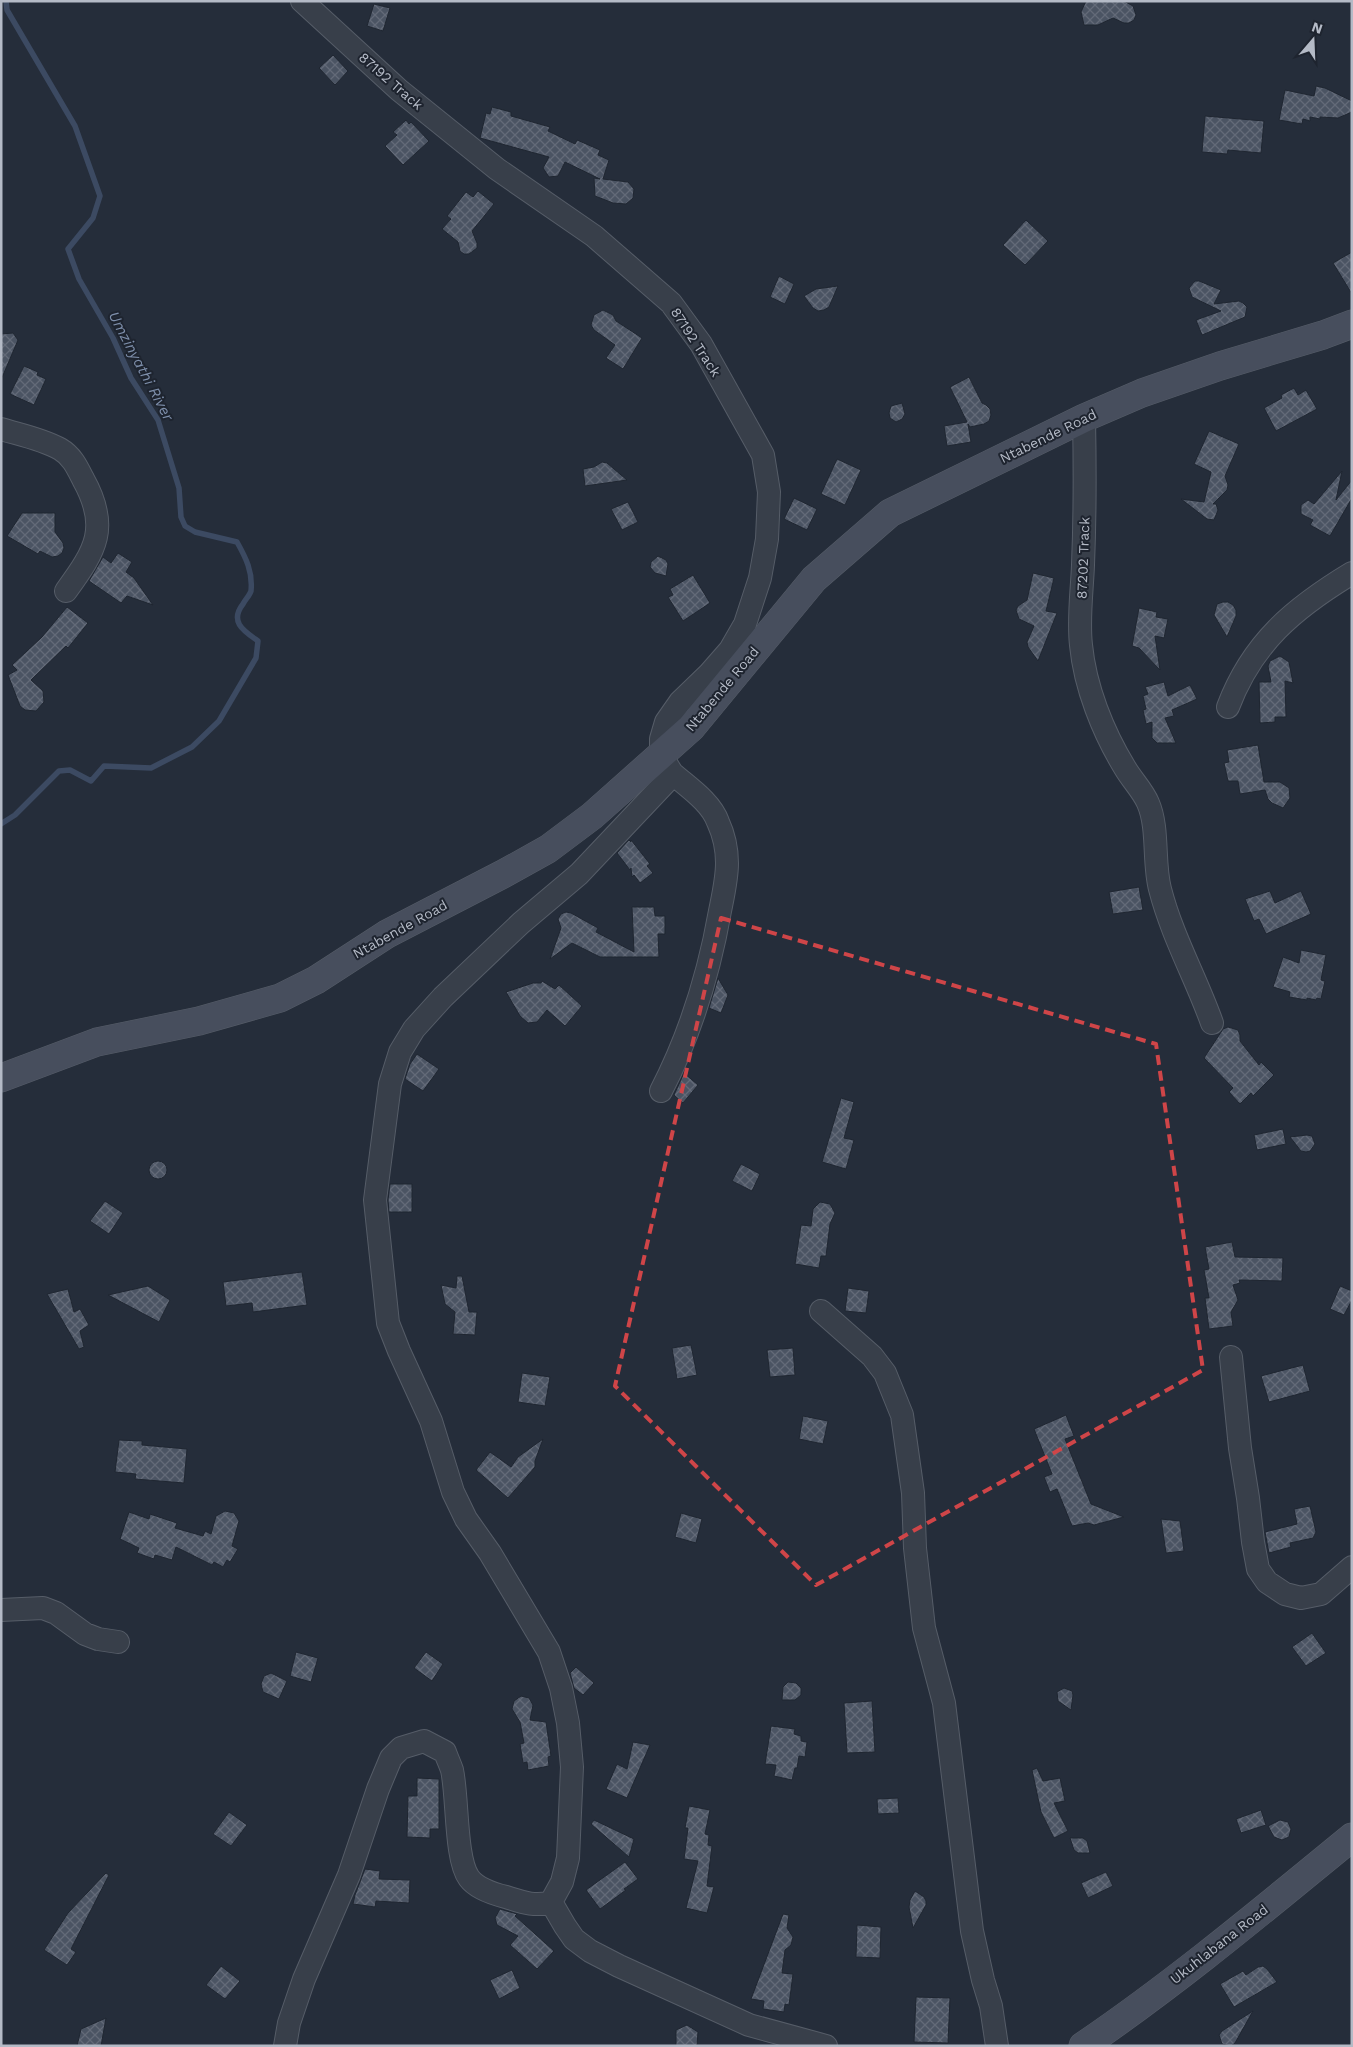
<svg xmlns="http://www.w3.org/2000/svg" width="1353" height="2047" viewBox="0 0 1353 2047" font-family="'Work Sans',sans-serif">
<defs>
<pattern id="building-cross-hatch" width="8" height="8" patternUnits="userSpaceOnUse" patternTransform="scale(1.25)"><rect width="8" height="8" fill="#4b5463"/><path d="M0 0l8 8M0 8l8-8" fill="none" stroke="#636a78"/></pattern>
</defs>
<rect width="100%" height="100%" fill="#252d3a"/>
<g fill="none" stroke-linecap="round" stroke-linejoin="round">
<path stroke="#3c4a62" stroke-width="5.5" d="M 1,824 L 15,815 L 59,771 L 70,770 L 91,781 L 104,766 L 151,768 L 192,747 L 219,721 L 256,658 L 258,641 C 244,631 229,622 243,604 C 245,600 250,595 251,591 C 253,572 246,558 237,542 L 195,532 L 185,526 L 181,517 L 179,488 L 158,420 L 131,378 L 113,338 L 79,279 L 68,249 L 93,218 L 100,196 L 75,126 L 7,10 L 6,1"/>
</g>
<path fill="url(#building-cross-hatch)" stroke="#1f2631" d="M 1086,1 L 1124,1 L 1133,6 L 1136,15 L 1134,20 L 1129,23 L 1124,23 L 1113,18 L 1098,25 L 1084,25 L 1081,12 Z
M 374,4 L 390,8 L 383,31 L 367,26 Z
M 333,55 L 348,71 L 335,85 L 319,68 Z
M 1316,86 L 1325,88 L 1352,101 L 1352,112 L 1338,118 L 1320,117 L 1320,119 L 1310,117 L 1310,121 L 1303,119 L 1302,124 L 1279,120 L 1285,90 L 1314,96 Z
M 492,107 L 511,112 L 511,116 L 550,127 L 548,131 L 575,144 L 577,140 L 600,150 L 598,155 L 609,160 L 603,179 L 628,182 L 634,189 L 633,198 L 626,204 L 613,203 L 595,196 L 594,178 L 600,179 L 565,162 L 558,176 L 549,177 L 543,168 L 549,157 L 480,138 L 486,113 L 490,114 Z
M 1205,116 L 1264,121 L 1261,153 L 1228,150 L 1227,154 L 1202,152 Z
M 406,120 L 409,124 L 411,122 L 429,141 L 403,165 L 385,146 L 397,135 L 393,132 Z
M 478,191 L 494,204 L 472,231 L 477,243 L 477,248 L 469,254 L 464,254 L 460,251 L 458,242 L 442,229 L 451,219 L 447,216 L 466,192 L 473,197 Z
M 1026,220 L 1048,241 L 1025,265 L 1003,245 Z
M 1352,252 L 1352,294 L 1333,263 Z
M 779,276 L 794,284 L 785,304 L 770,297 Z
M 1195,281 L 1199,281 L 1221,290 L 1214,304 L 1239,301 L 1243,303 L 1247,307 L 1245,317 L 1202,335 L 1196,320 L 1221,311 L 1192,297 L 1189,288 Z
M 838,286 L 829,307 L 824,310 L 818,311 L 813,308 L 804,296 L 816,289 Z
M 603,310 L 613,315 L 616,321 L 642,338 L 623,369 L 606,358 L 615,345 L 594,330 L 591,325 L 594,315 Z
M 13,333 L 18,340 L 1,380 L 1,334 Z
M 24,366 L 38,372 L 37,375 L 46,379 L 34,405 L 10,394 Z
M 969,377 L 982,403 L 986,405 L 990,409 L 991,415 L 989,421 L 984,424 L 970,427 L 968,424 L 971,442 L 947,446 L 944,426 L 967,422 L 950,387 Z
M 1294,388 L 1298,395 L 1306,390 L 1317,409 L 1276,431 L 1264,408 L 1282,398 L 1281,395 Z
M 902,403 L 905,414 L 902,419 L 896,422 L 890,418 L 889,413 L 891,406 Z
M 1209,431 L 1239,444 L 1225,476 L 1228,485 L 1227,490 L 1213,504 L 1216,504 L 1218,510 L 1214,520 L 1207,519 L 1181,499 L 1204,502 L 1211,472 L 1194,464 Z
M 837,459 L 861,470 L 845,505 L 821,494 Z
M 602,462 L 607,463 L 627,480 L 585,486 L 583,469 L 594,467 Z
M 1342,471 L 1336,500 L 1352,480 L 1352,498 L 1330,536 L 1310,525 L 1313,520 L 1301,514 L 1301,505 L 1308,500 L 1314,504 Z
M 794,498 L 817,509 L 807,530 L 784,519 Z
M 628,502 L 638,522 L 622,530 L 611,509 Z
M 22,513 L 55,513 L 55,532 L 63,543 L 64,548 L 62,553 L 58,556 L 52,557 L 40,551 L 38,554 L 7,536 Z
M 118,553 L 132,562 L 126,572 L 134,578 L 153,605 L 127,596 L 121,603 L 89,581 L 103,557 L 111,563 Z
M 658,556 L 666,560 L 668,564 L 666,576 L 655,573 L 650,567 L 651,562 Z
M 1033,573 L 1054,578 L 1046,611 L 1057,613 L 1038,661 L 1028,647 L 1027,642 L 1034,626 L 1019,619 L 1016,610 L 1018,606 L 1027,600 Z
M 693,575 L 710,603 L 683,621 L 668,597 L 673,595 L 670,589 Z
M 1223,602 L 1228,602 L 1233,605 L 1236,610 L 1236,616 L 1227,637 L 1214,615 L 1217,604 Z
M 67,607 L 88,623 L 68,648 L 66,646 L 31,680 L 43,691 L 44,702 L 36,711 L 25,710 L 20,706 L 8,675 L 17,670 L 12,665 L 42,637 Z
M 1139,608 L 1157,612 L 1156,617 L 1168,619 L 1164,638 L 1155,636 L 1160,670 L 1139,648 L 1132,646 Z
M 1280,656 L 1289,662 L 1293,683 L 1285,681 L 1286,717 L 1275,717 L 1275,722 L 1260,723 L 1259,682 L 1271,682 L 1268,666 L 1270,661 Z
M 1164,682 L 1168,696 L 1190,685 L 1197,699 L 1172,710 L 1174,716 L 1165,718 L 1176,743 L 1157,743 L 1152,738 L 1152,722 L 1146,724 L 1143,710 L 1146,709 L 1143,696 L 1148,694 L 1145,687 Z
M 1258,745 L 1264,782 L 1280,782 L 1289,788 L 1290,798 L 1283,808 L 1272,803 L 1268,799 L 1265,790 L 1240,794 L 1238,781 L 1228,781 L 1224,763 L 1229,762 L 1227,750 Z
M 629,840 L 631,842 L 631,840 L 650,864 L 647,866 L 653,873 L 640,883 L 634,875 L 632,877 L 631,868 L 630,870 L 617,853 Z
M 1139,887 L 1143,910 L 1113,914 L 1109,892 Z
M 1270,891 L 1275,903 L 1301,891 L 1311,914 L 1266,934 L 1259,919 L 1254,921 L 1245,899 Z
M 632,907 L 654,907 L 655,916 L 665,916 L 665,934 L 658,934 L 659,957 L 600,957 L 572,943 L 550,959 L 561,928 L 558,919 L 561,914 L 566,912 L 571,913 L 598,928 L 596,932 L 634,952 Z
M 1301,950 L 1326,955 L 1321,980 L 1325,981 L 1321,999 L 1317,998 L 1316,1000 L 1307,998 L 1307,1000 L 1289,997 L 1290,992 L 1273,987 L 1283,957 L 1299,963 Z
M 718,978 L 728,995 L 721,1013 L 709,1008 Z
M 542,981 L 555,989 L 559,985 L 582,1006 L 565,1026 L 547,1010 L 537,1022 L 528,1023 L 520,1016 L 506,992 L 533,983 L 541,983 Z
M 1228,1027 L 1238,1030 L 1240,1035 L 1240,1041 L 1259,1065 L 1261,1062 L 1274,1075 L 1253,1096 L 1251,1093 L 1240,1104 L 1229,1092 L 1233,1088 L 1204,1058 L 1223,1029 Z
M 417,1054 L 439,1069 L 423,1091 L 405,1079 L 410,1064 Z
M 684,1073 L 698,1085 L 683,1103 L 674,1095 Z
M 841,1098 L 854,1102 L 844,1138 L 854,1140 L 846,1169 L 822,1162 Z
M 1283,1129 L 1286,1144 L 1257,1150 L 1254,1135 Z
M 1307,1135 L 1312,1136 L 1315,1144 L 1310,1151 L 1306,1152 L 1301,1151 L 1290,1137 Z
M149 1170a9 9 0 1 1 18 0a9 9 0 1 1-18 0Z
M 741,1164 L 760,1174 L 752,1191 L 732,1181 Z
M 390,1184 L 412,1184 L 412,1212 L 389,1212 L 388,1200 Z
M 105,1201 L 123,1213 L 109,1234 L 90,1221 Z
M 820,1202 L 830,1204 L 835,1213 L 830,1224 L 826,1256 L 821,1256 L 819,1268 L 795,1264 L 801,1225 L 811,1226 L 813,1209 Z
M 1232,1242 L 1235,1257 L 1283,1258 L 1282,1281 L 1239,1280 L 1240,1283 L 1233,1285 L 1238,1300 L 1231,1312 L 1233,1326 L 1209,1329 L 1205,1298 L 1209,1298 L 1204,1270 L 1209,1269 L 1205,1247 Z
M 302,1272 L 307,1305 L 253,1312 L 252,1303 L 226,1306 L 223,1282 Z
M 457,1276 L 462,1276 L 469,1312 L 477,1312 L 475,1335 L 453,1334 L 455,1312 L 445,1304 L 441,1285 L 456,1288 Z
M 148,1286 L 170,1300 L 159,1322 L 108,1295 Z
M 1340,1286 L 1352,1291 L 1352,1300 L 1344,1315 L 1330,1309 Z
M 848,1288 L 869,1291 L 866,1313 L 845,1311 Z
M 68,1289 L 74,1312 L 80,1309 L 89,1325 L 80,1331 L 84,1347 L 79,1349 L 47,1294 Z
M 691,1345 L 697,1375 L 677,1379 L 672,1348 Z
M 793,1348 L 795,1375 L 770,1377 L 767,1350 Z
M 1303,1365 L 1310,1391 L 1269,1402 L 1261,1376 Z
M 522,1373 L 550,1377 L 545,1406 L 518,1402 Z
M 1066,1415 L 1074,1436 L 1065,1439 L 1091,1504 L 1124,1517 L 1094,1525 L 1088,1523 L 1072,1526 L 1057,1489 L 1050,1492 L 1044,1477 L 1052,1474 L 1034,1429 Z
M 803,1416 L 828,1421 L 823,1444 L 799,1439 Z
M 543,1439 L 535,1461 L 535,1467 L 508,1498 L 476,1470 L 490,1452 L 511,1467 L 518,1457 Z
M 119,1440 L 142,1441 L 142,1445 L 187,1449 L 184,1483 L 135,1479 L 136,1474 L 115,1472 Z
M 1310,1506 L 1316,1532 L 1313,1538 L 1290,1543 L 1291,1547 L 1269,1553 L 1265,1532 L 1297,1524 L 1294,1509 Z
M 225,1511 L 234,1513 L 239,1521 L 232,1546 L 238,1549 L 230,1562 L 227,1560 L 223,1567 L 214,1562 L 212,1565 L 176,1547 L 172,1560 L 155,1555 L 154,1559 L 137,1553 L 139,1548 L 120,1539 L 129,1512 L 149,1519 L 150,1514 L 177,1523 L 175,1528 L 203,1536 L 205,1531 L 211,1534 L 216,1516 Z
M 681,1513 L 702,1519 L 696,1543 L 675,1537 Z
M 1161,1519 L 1180,1521 L 1184,1551 L 1166,1553 Z
M 1312,1633 L 1326,1653 L 1306,1666 L 1292,1647 Z
M 296,1652 L 318,1658 L 311,1682 L 290,1676 Z
M 426,1652 L 443,1664 L 432,1681 L 414,1668 Z
M 576,1667 L 594,1683 L 583,1695 L 574,1688 L 570,1673 Z
M 271,1673 L 287,1681 L 279,1699 L 263,1692 L 261,1684 L 264,1676 Z
M 788,1682 L 796,1683 L 801,1688 L 801,1695 L 795,1700 L 782,1700 L 783,1687 Z
M 1064,1688 L 1072,1691 L 1073,1695 L 1071,1710 L 1058,1701 L 1057,1692 Z
M 521,1696 L 529,1698 L 533,1705 L 530,1720 L 546,1722 L 551,1756 L 548,1757 L 549,1766 L 528,1770 L 527,1762 L 523,1763 L 520,1744 L 524,1743 L 520,1722 L 512,1709 L 514,1701 Z
M 872,1701 L 875,1752 L 847,1753 L 844,1703 Z
M 771,1726 L 795,1729 L 794,1734 L 801,1736 L 801,1741 L 807,1742 L 805,1757 L 799,1756 L 797,1768 L 795,1768 L 792,1780 L 774,1776 L 776,1765 L 765,1764 Z
M 633,1742 L 650,1745 L 627,1798 L 606,1789 L 617,1764 L 627,1769 Z
M 1037,1768 L 1043,1781 L 1060,1778 L 1065,1801 L 1054,1803 L 1068,1831 L 1054,1838 L 1041,1812 L 1032,1770 Z
M 417,1778 L 439,1779 L 439,1829 L 430,1829 L 430,1838 L 407,1837 L 408,1796 L 417,1796 Z
M 898,1798 L 899,1813 L 878,1814 L 877,1799 Z
M 689,1806 L 710,1810 L 705,1834 L 709,1835 L 708,1845 L 712,1846 L 707,1886 L 714,1887 L 707,1913 L 686,1908 L 698,1861 L 684,1859 L 688,1828 L 685,1828 Z
M 1261,1810 L 1266,1825 L 1241,1833 L 1236,1819 Z
M 229,1812 L 247,1825 L 231,1846 L 213,1834 Z
M 594,1820 L 634,1839 L 629,1857 L 591,1824 Z
M 1280,1820 L 1288,1822 L 1291,1829 L 1289,1837 L 1282,1840 L 1274,1837 L 1268,1826 Z
M 1070,1838 L 1083,1838 L 1087,1841 L 1090,1853 L 1078,1853 L 1074,1850 Z
M 625,1862 L 638,1879 L 624,1889 L 626,1890 L 600,1909 L 586,1890 Z
M 365,1869 L 380,1871 L 379,1879 L 410,1880 L 409,1903 L 376,1901 L 375,1907 L 353,1904 L 355,1895 Z
M 1106,1872 L 1113,1886 L 1088,1898 L 1081,1883 Z
M 106,1873 L 109,1875 L 71,1949 L 76,1952 L 67,1965 L 44,1950 L 68,1913 Z
M 915,1891 L 924,1897 L 926,1901 L 926,1905 L 913,1928 L 909,1907 L 910,1900 Z
M 500,1909 L 517,1914 L 515,1916 L 554,1951 L 537,1969 L 510,1945 L 518,1936 L 497,1925 L 495,1918 Z
M 783,1914 L 789,1915 L 787,1928 L 793,1937 L 791,1945 L 785,1950 L 782,1973 L 793,1974 L 789,2005 L 785,2004 L 784,2012 L 763,2009 L 764,2001 L 751,1999 Z
M 857,1925 L 881,1927 L 880,1958 L 856,1957 Z
M 221,1966 L 240,1981 L 225,1999 L 206,1985 Z
M 1263,1966 L 1267,1969 L 1277,1982 L 1234,2007 L 1220,1984 L 1243,1971 L 1246,1975 L 1258,1967 Z
M 512,1970 L 520,1988 L 499,1999 L 490,1980 Z
M 916,1997 L 950,1998 L 948,2043 L 914,2042 Z
M 1253,2011 L 1235,2043 L 1231,2046 L 1222,2044 L 1219,2035 L 1222,2031 Z
M 106,2018 L 101,2046 L 77,2046 L 81,2029 Z
M 687,2025 L 698,2032 L 697,2046 L 676,2046 L 676,2030 Z"/>
<g fill="none" stroke-linecap="round" stroke-linejoin="round">
<defs>
<path id="street" d="M 1084,418 C 1085,467 1085,516 1083,565 C 1082,591 1078,619 1081,645 C 1085,687 1103,732 1125,768 C 1132,780 1143,791 1148,803 C 1159,828 1153,863 1160,889 C 1172,936 1196,978 1212,1023
M 1,429 C 21,435 42,439 60,449 C 72,456 77,467 83,479 C 110,527 96,550 66,591
M 1228,707 C 1252,643 1294,608 1352,573
M 661,1091 C 690,1035 709,973 720,911 C 723,896 727,879 727,863 C 727,849 724,835 718,822 C 711,802 688,787 672,773
M 821,1311 L 872,1356 L 885,1373 L 902,1415 L 913,1493 L 915,1548 L 924,1628 L 944,1703 L 972,1931 L 983,1980 L 991,2006 L 997,2046
M 1231,1357 L 1240,1448 L 1248,1498 L 1253,1542 L 1258,1569 L 1267,1582 L 1285,1594 L 1301,1598 L 1321,1594 L 1352,1567
M 1,1610 L 43,1608 L 56,1613 L 85,1634 L 98,1639 L 118,1642
M 551,1902 L 565,1926 L 574,1939 L 590,1951 L 619,1966 L 749,2025 L 826,2046
M 285,2046 L 289,2023 L 304,1979 L 349,1875 L 378,1789 L 391,1758 L 401,1748 L 424,1741 L 445,1752 C 447,1758 450,1764 452,1770 C 458,1797 455,1859 469,1878 C 477,1889 494,1894 506,1897 C 522,1902 535,1907 551,1902 L 562,1882 L 568,1858 L 572,1767 L 568,1723 L 561,1688 L 549,1652 L 490,1553 L 466,1519 L 453,1492 L 431,1421 L 399,1351 L 388,1323 L 375,1200 L 390,1084 L 400,1052 L 414,1029 L 443,997 L 521,923 L 579,874 L 666,782 L 672,773 L 661,755 L 661,739 L 666,722 L 680,702 L 709,674 L 730,650 L 745,624 L 760,578 L 767,539 L 769,492 L 763,455 L 701,344 L 671,303 L 594,236 L 497,169 L 399,90 L 302,1"/>
<path id="secondary" d="M 1,1078 L 97,1042 L 199,1021 L 280,998 L 316,980 L 387,934 L 503,874 L 548,849 L 592,816 L 691,728 L 814,579 L 890,513 L 1084,418 L 1142,393 L 1220,366 L 1323,335 L 1352,324
M 1083,2046 C 1177,1982 1264,1909 1352,1837"/>
</defs>
<use href="#street" stroke="#565d68" stroke-width="24"/>
<use href="#secondary" stroke="#565d68" stroke-width="29"/>
<use href="#street" stroke="#383f4a" stroke-width="22"/>
<use href="#secondary" stroke="#474e5d" stroke-width="28"/>
</g>
<path fill="none" stroke="#cf4548" stroke-width="4" stroke-dasharray="10 6" stroke-linejoin="round" d="M 721,918 L 1156,1044 L 1203,1370 L 816,1585 L 615,1386 Z"/>
<g text-anchor="middle" stroke-width="4" stroke-linejoin="round" paint-order="stroke">
<g font-size="14" fill="#b4bac6" stroke="#1e242f">
<text transform="translate(391 81) rotate(41)" y="5">87192 Track</text>
<text transform="translate(696 342) rotate(57)" y="5">87192 Track</text>
<text transform="translate(1048 436) rotate(-26)" y="5">Ntabende Road</text>
<text transform="translate(1083 558) rotate(-88)" y="5">87202 Track</text>
<text transform="translate(722 689) rotate(-50)" y="5">Ntabende Road</text>
<text transform="translate(400 929) rotate(-29)" y="5">Ntabende Road</text>
<text transform="translate(1219 1944) rotate(-38)" y="5">Ukuhlabana Road</text>
</g>
<g font-size="15" font-style="italic" fill="#7e8fab" stroke="#1e242f">
<text transform="translate(141 366) rotate(62)" y="5">Umzinyathi River</text>
</g>
</g>
<rect width="1353" height="2047" fill="none" stroke="#b4bac6" stroke-width="5"/>
<g transform="translate(1313 40) rotate(19)" stroke="#1e242f" stroke-width="4" paint-order="stroke">
<path d="M0-4L9 19L0 12L-9 19Z" fill="#b4bac6"/>
<text y="-8" font-size="14" font-weight="bold" text-anchor="middle" fill="#b4bac6">N</text>
</g>
</svg>
